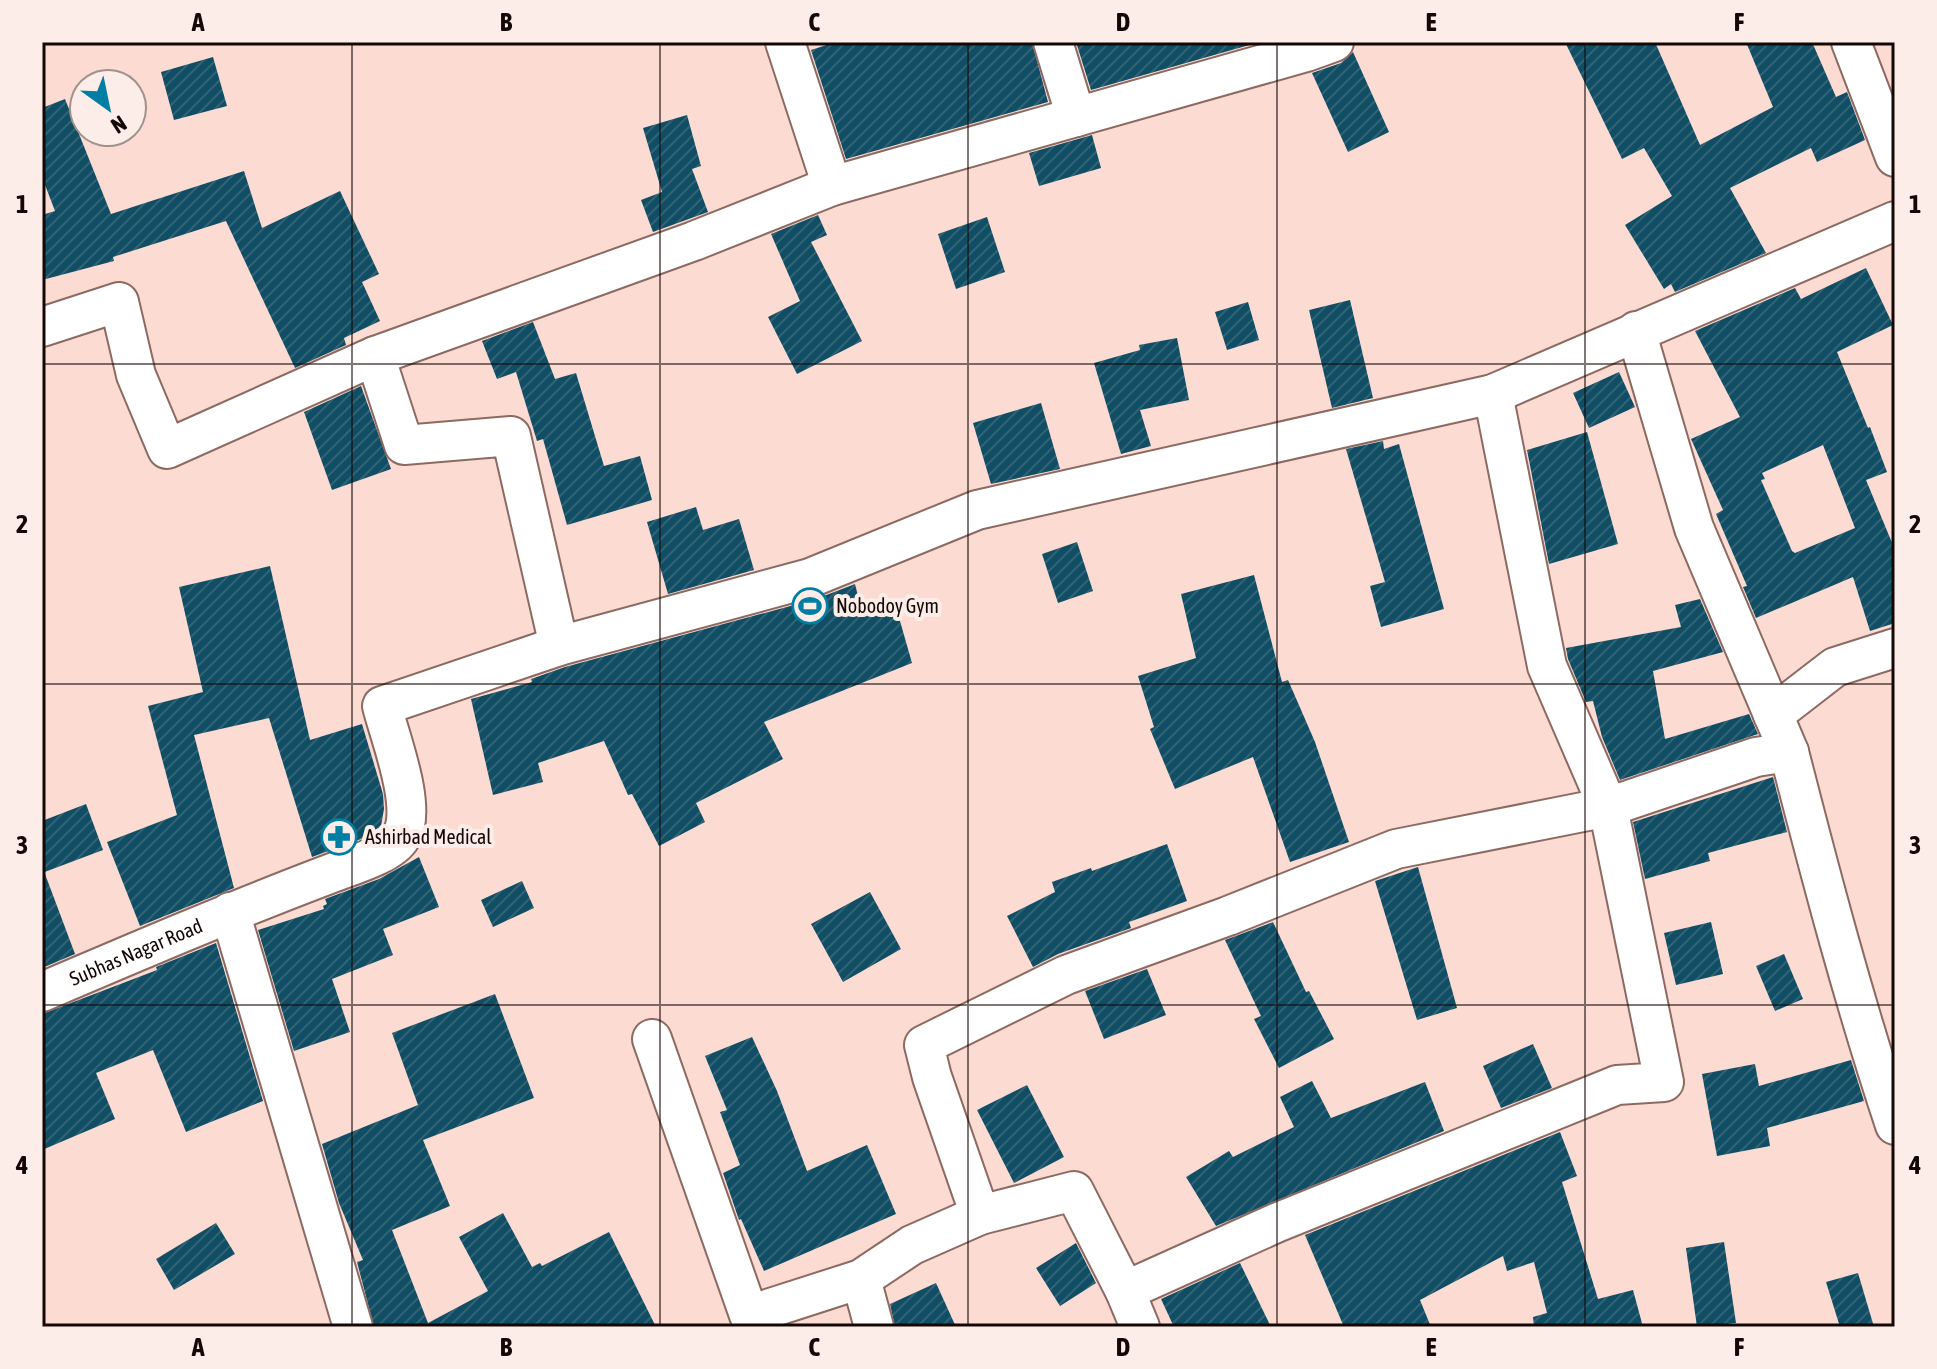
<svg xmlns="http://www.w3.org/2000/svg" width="1937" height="1369" viewBox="0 0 1937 1369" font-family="'Asap Condensed',sans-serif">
<defs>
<pattern id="building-hatch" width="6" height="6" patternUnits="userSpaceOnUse" patternTransform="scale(2)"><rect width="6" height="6" fill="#0f4e65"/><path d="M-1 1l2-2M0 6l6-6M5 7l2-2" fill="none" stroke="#316375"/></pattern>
</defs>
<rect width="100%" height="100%" fill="#fcdbd2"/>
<path fill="url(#building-hatch)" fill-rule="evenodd" d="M 836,42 L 1032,42 L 1048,102 L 846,159 L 811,50 Z
M 1076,42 L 1260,42 L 1091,90 Z
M 1565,42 L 1655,42 L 1700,145 L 1773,107 L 1746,42 L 1812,42 L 1836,97 L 1847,92 L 1865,140 L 1817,162 L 1811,148 L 1730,188 L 1766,253 L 1675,292 L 1671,284 L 1664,289 L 1625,225 L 1672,196 L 1644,148 L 1622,159 Z
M 1353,52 L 1389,132 L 1348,152 L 1312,73 L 1341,63 Z
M 213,57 L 227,106 L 174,120 L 161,72 Z
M 65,99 L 111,214 L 244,171 L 262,228 L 340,191 L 379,274 L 362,282 L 380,321 L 344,338 L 346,345 L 295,368 L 226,221 L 113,257 L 114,261 L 42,280 L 42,215 L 55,211 L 42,177 L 42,108 Z
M 687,115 L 701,166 L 692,169 L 708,212 L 653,232 L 641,200 L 662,192 L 643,128 Z
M 1092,135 L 1101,168 L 1039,186 L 1029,153 Z
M 818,215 L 827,235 L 811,242 L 862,341 L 797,374 L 768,317 L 800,301 L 771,234 Z
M 987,217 L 1005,272 L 956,289 L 938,234 Z
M 1866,268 L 1893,325 L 1837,352 L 1868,428 L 1870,427 L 1887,472 L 1866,480 L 1895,550 L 1895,623 L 1870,631 L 1853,577 L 1756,618 L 1743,587 L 1747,586 L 1716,514 L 1723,510 L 1691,439 L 1740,417 L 1695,331 L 1795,288 L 1801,299 ZM 1823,445 L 1855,528 L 1795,553 L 1792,551 L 1761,480 L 1765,479 L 1762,473 Z
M 1350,300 L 1373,398 L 1332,408 L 1309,310 Z
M 1248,302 L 1259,340 L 1227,350 L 1215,312 Z
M 533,322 L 555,379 L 576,373 L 604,466 L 640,456 L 652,500 L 567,525 L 543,439 L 537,441 L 516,372 L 497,379 L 482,341 Z
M 1177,338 L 1189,400 L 1140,410 L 1151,446 L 1121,454 L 1094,363 L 1140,350 L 1139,345 Z
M 1619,372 L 1635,407 L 1589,428 L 1573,393 Z
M 361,386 L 391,469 L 332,490 L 304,412 Z
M 1041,403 L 1060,469 L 991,484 L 973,423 Z
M 1587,432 L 1618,544 L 1549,564 L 1527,450 Z
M 1383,441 L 1384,449 L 1399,444 L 1444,609 L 1381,627 L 1370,586 L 1385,582 L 1346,449 Z
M 696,507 L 703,530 L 739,519 L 754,570 L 668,594 L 647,522 Z
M 1077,542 L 1093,591 L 1058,603 L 1042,554 Z
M 270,566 L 310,740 L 362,724 L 383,794 L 384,809 L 381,826 L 361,839 L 312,857 L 269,718 L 194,735 L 234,888 L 140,926 L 107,842 L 177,815 L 148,706 L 203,692 L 179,587 Z
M 1254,575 L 1282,682 L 1288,680 L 1315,742 L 1349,842 L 1290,862 L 1253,757 L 1175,789 L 1150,729 L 1154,727 L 1138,676 L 1196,658 L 1181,594 Z
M 855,584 L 863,616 L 896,607 L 912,663 L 764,722 L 783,759 L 696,803 L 705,822 L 659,846 L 632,794 L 628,795 L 604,741 L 538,763 L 543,782 L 493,795 L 471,699 L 532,682 L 531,679 L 565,667 L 816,599 Z
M 1700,599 L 1723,652 L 1653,671 L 1665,739 L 1749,714 L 1758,734 L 1620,780 L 1602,737 L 1593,701 L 1586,702 L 1568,659 L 1566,648 L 1681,627 L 1675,605 Z
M 1773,777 L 1787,832 L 1708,853 L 1710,861 L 1645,879 L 1633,822 Z
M 86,804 L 103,850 L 42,873 L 42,821 Z
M 1167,844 L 1187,901 L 1129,922 L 1131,928 L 1058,954 L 1033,967 L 1007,916 L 1055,892 L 1052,882 L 1091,868 L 1092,871 Z
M 419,857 L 439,907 L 383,929 L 393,955 L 332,979 L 350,1032 L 294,1051 L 258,930 L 324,909 L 323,906 L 327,904 L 325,899 L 379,879 Z
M 1418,867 L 1457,1008 L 1417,1020 L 1375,881 Z
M 45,874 L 75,954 L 42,968 L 42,875 Z
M 522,881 L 534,908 L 493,927 L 481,900 Z
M 870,892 L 901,949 L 843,982 L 811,924 Z
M 1273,922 L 1306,992 L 1309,991 L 1334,1039 L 1279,1068 L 1254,1019 L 1261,1016 L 1225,940 Z
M 1711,922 L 1723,974 L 1676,985 L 1664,933 Z
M 216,943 L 263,1101 L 186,1132 L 153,1050 L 96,1073 L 115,1119 L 42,1150 L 42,1014 L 157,970 L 156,967 Z
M 1784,954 L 1803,999 L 1775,1011 L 1756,966 Z
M 1147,969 L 1166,1015 L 1104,1039 L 1085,991 Z
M 495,994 L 534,1098 L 423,1140 L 450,1206 L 392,1230 L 428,1323 L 488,1291 L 459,1237 L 503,1213 L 532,1267 L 540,1263 L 542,1266 L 609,1232 L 656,1327 L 374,1327 L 357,1262 L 363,1260 L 339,1203 L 322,1144 L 418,1105 L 392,1033 Z
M 752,1037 L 777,1091 L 807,1171 L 867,1145 L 896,1214 L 764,1271 L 741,1219 L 739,1220 L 723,1173 L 740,1165 L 720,1112 L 727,1110 L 705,1056 Z
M 1533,1044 L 1552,1088 L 1501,1108 L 1483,1066 Z
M 1851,1060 L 1864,1101 L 1767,1128 L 1770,1146 L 1717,1156 L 1702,1074 L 1755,1064 L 1759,1086 Z
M 1312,1081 L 1331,1118 L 1425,1082 L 1444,1131 L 1216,1226 L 1186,1177 L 1229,1151 L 1233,1157 L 1294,1127 L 1280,1097 Z
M 1027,1085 L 1064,1157 L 1014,1183 L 977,1110 Z
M 1560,1132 L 1577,1176 L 1562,1182 L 1598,1299 L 1633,1290 L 1643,1327 L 1534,1327 L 1533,1317 L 1547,1313 L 1534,1262 L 1507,1271 L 1503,1256 L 1420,1300 L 1431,1327 L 1344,1327 L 1305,1235 Z
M 216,1223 L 235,1254 L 174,1290 L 156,1259 Z
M 1724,1242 L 1736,1323 L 1697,1327 L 1686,1248 Z
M 1076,1243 L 1096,1283 L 1060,1306 L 1036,1268 Z
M 1240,1263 L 1271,1327 L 1174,1327 L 1161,1299 Z
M 1858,1273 L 1874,1327 L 1840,1327 L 1826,1282 Z
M 936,1283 L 956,1327 L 895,1327 L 890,1304 Z"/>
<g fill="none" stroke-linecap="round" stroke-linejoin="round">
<defs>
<g id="minor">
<path d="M 785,42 L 832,186"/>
<path d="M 1053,42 L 1076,117"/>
<path d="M 1851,42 L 1895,157"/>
<path d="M 42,327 L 119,302 L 136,375 L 167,449 L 375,356 L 694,241 L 832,186 L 1306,52 L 1334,42"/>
<path d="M 375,356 L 404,445 L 511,436 L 559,646"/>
<path d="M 1773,715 L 1835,667 L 1895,648"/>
<path d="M 1789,752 C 1821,877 1854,1002 1895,1125"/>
<path d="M 230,912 L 353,1327"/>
<path id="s1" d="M 42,992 C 138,951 234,910 332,873 C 350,866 392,854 401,837 C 418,807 390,738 382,706 L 559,646 L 810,578 L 977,510 L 1493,394 L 1895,221"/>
<path d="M 652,1039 L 749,1315 L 861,1279 L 912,1245 L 980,1215 L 932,1077 L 924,1045 L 1066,975 L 1228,916 L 1396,849 L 1608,807 L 1756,757 L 1789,752 L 1694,528 L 1636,331"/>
<path d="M 980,1215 L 1074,1191 L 1125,1291 L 1140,1327"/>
<path d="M 861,1279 L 874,1327"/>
<path d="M 1125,1291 L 1276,1223 L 1617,1085 L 1664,1082 L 1608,807 L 1547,666 L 1493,394"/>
</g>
</defs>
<use href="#minor" stroke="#8d6a61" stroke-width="42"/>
<use href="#minor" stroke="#fff" stroke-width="38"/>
</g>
<path fill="none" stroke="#140805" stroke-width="2" stroke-opacity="0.55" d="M 352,42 L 352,1327M 660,42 L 660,1327M 968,42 L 968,1327M 1277,42 L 1277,1327M 1585,42 L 1585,1327M 42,364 L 1895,364M 42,684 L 1895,684M 42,1005 L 1895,1005"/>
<defs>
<symbol id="stadium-ring" viewBox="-11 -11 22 22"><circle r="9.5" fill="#fdede8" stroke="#007ea4" stroke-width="1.5"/><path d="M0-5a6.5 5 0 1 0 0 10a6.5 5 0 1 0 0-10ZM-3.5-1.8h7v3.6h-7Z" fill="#007ea4"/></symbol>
<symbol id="pharmacy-ring" viewBox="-11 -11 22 22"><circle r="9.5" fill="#fdede8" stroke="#007ea4" stroke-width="1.5"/><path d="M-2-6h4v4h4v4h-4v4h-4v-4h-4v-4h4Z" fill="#007ea4"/></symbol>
</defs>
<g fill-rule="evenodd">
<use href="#stadium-ring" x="790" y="586" width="40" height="40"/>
<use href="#pharmacy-ring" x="319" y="817" width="40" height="40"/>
</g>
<g text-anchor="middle" stroke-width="8" stroke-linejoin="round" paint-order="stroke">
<g font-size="20" fill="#140805" stroke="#fdede8" text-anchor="start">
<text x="836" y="613">Nobodoy Gym</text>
<text x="365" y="844">Ashirbad Medical</text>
</g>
<g font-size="20" fill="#140805" stroke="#fdede8">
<text dy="7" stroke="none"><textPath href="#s1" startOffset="102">Subhas Nagar Road</textPath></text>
</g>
</g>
<rect width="1937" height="1369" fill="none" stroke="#fdede8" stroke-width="88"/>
<g transform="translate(108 108) rotate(147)"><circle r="38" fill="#fdede8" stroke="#a0918d" stroke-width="2"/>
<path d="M0-6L14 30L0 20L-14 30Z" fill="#007ea4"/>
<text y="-12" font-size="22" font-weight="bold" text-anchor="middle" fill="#140805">N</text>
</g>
<rect x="44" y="44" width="1849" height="1281" fill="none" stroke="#140805" stroke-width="3"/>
<g font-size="26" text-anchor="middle" font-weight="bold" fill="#140805">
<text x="198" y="31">A</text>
<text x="506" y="31">B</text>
<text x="814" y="31">C</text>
<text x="1123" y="31">D</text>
<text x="1431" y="31">E</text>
<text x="1739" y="31">F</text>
<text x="22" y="213">1</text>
<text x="1915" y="213">1</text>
<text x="22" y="533">2</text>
<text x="1915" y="533">2</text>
<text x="22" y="854">3</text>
<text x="1915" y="854">3</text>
<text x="22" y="1174">4</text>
<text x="1915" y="1174">4</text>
<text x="198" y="1356">A</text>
<text x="506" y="1356">B</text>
<text x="814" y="1356">C</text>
<text x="1123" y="1356">D</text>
<text x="1431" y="1356">E</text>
<text x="1739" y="1356">F</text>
</g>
</svg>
